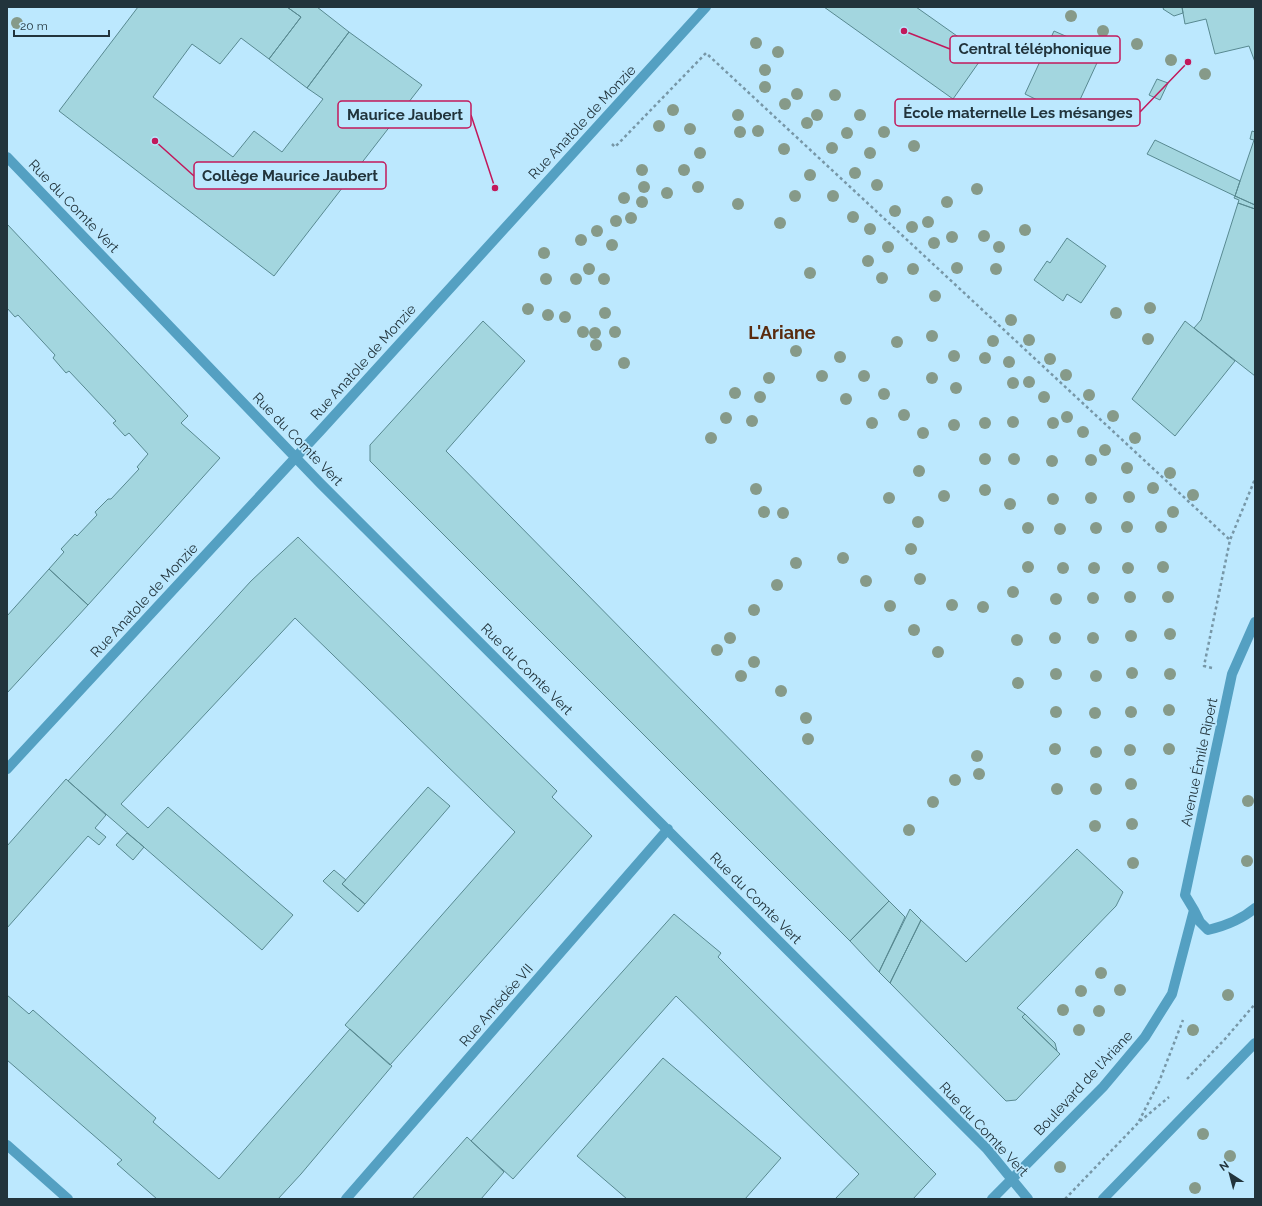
<svg xmlns="http://www.w3.org/2000/svg" width="1262" height="1206" viewBox="0 0 1262 1206" font-family="Raleway,sans-serif">
<rect width="100%" height="100%" fill="#bce8fe"/>
<path fill="#a3d6df" stroke="#588991" d="M 138,7 L 287,7 L 301,17 L 269,59 L 241,38 L 220,64 L 192,44 L 153,97 L 233,157 L 254,131 L 282,152 L 323,99 L 307,88 L 349,32 L 422,85 L 274,276 L 59,111 Z
M 287,7 L 317,7 L 349,32 L 307,88 L 269,59 L 301,17 Z
M 824,7 L 916,7 L 984,55 L 953,99 Z
M 1164,7 L 1182,7 L 1183,13 L 1174,16 L 1163,9 Z
M 1182,7 L 1255,7 L 1255,62 L 1249,46 L 1215,54 L 1206,19 L 1185,24 Z
M 1054,31 L 1102,52 L 1072,117 L 1025,94 Z
M 1157,79 L 1168,83 L 1160,100 L 1149,95 Z
M 1252,131 L 1255,132 L 1255,205 L 1235,196 L 1254,140 L 1250,139 Z
M 1155,140 L 1240,181 L 1235,196 L 1147,154 Z
M 1235,196 L 1255,205 L 1255,209 L 1238,203 L 1239,200 L 1234,198 Z
M 1238,203 L 1255,209 L 1255,376 L 1194,328 L 1201,320 Z
M 7,224 L 188,416 L 181,423 L 220,458 L 88,605 L 49,569 L 64,552 L 61,549 L 75,534 L 77,536 L 97,515 L 95,512 L 108,499 L 111,499 L 139,469 L 137,467 L 148,454 L 129,433 L 125,436 L 113,423 L 116,421 L 69,371 L 66,373 L 53,358 L 55,355 L 18,315 L 15,317 L 7,308 Z
M 1067,238 L 1106,266 L 1081,303 L 1067,294 L 1063,301 L 1034,280 L 1047,261 L 1050,263 Z
M 483,321 L 525,361 L 446,451 L 889,901 L 850,941 L 370,461 L 370,445 Z
M 1185,321 L 1235,361 L 1175,436 L 1132,399 Z
M 298,537 L 557,791 L 552,797 L 592,836 L 390,1065 L 345,1025 L 515,832 L 295,618 L 121,804 L 148,828 L 168,807 L 293,915 L 262,950 L 68,781 L 251,581 Z
M 49,569 L 88,605 L 7,693 L 7,616 Z
M 66,779 L 106,815 L 95,828 L 106,837 L 99,845 L 88,836 L 7,928 L 7,846 Z
M 428,787 L 450,806 L 365,904 L 342,884 Z
M 127,833 L 144,847 L 133,860 L 116,845 Z
M 1077,849 L 1123,892 L 1116,906 L 1017,1008 L 1025,1014 L 1022,1017 L 1060,1054 L 1016,1100 L 1006,1101 L 890,983 L 921,920 L 966,962 Z
M 334,870 L 346,880 L 342,884 L 365,904 L 358,912 L 323,881 Z
M 889,901 L 905,917 L 879,972 L 850,941 Z
M 910,909 L 921,920 L 890,983 L 879,972 Z
M 674,914 L 721,953 L 718,957 L 936,1174 L 913,1199 L 835,1199 L 859,1174 L 676,996 L 513,1179 L 471,1141 Z
M 7,995 L 29,1014 L 33,1010 L 156,1118 L 153,1122 L 219,1179 L 350,1029 L 392,1066 L 301,1174 L 278,1199 L 157,1199 L 117,1164 L 122,1160 L 7,1060 Z
M 1025,1014 L 1055,1043 L 1057,1051 L 1022,1017 Z
M 663,1058 L 781,1158 L 745,1199 L 627,1199 L 577,1156 Z
M 467,1137 L 504,1172 L 481,1199 L 412,1199 Z"/>
<g fill="none" stroke-linecap="round" stroke-linejoin="round">
<path stroke="#7797a7" stroke-width="2.5" stroke-dasharray="3 3" stroke-linecap="butt" d="M 612,144 L 615,147 L 706,53 L 1230,540
M 1212,668 L 1204,666 L 1230,540 L 1255,479
M 1187,1079 L 1225,1039 L 1255,1004
M 1139,1121 L 1159,1082 L 1183,1020
M 1065,1199 L 1138,1123 L 1169,1097"/>
<path stroke="#54a0c2" stroke-width="10" d="M 7,157 L 320,483 L 987,1149 L 1028,1199
M 1255,622 L 1232,674 L 1185,895 L 1194,910 L 1200,922 L 1208,930 C 1225,926 1241,920 1255,908
M 7,769 L 322,429 L 706,7
M 7,1145 L 68,1199
M 346,1199 L 668,829
M 992,1199 L 1103,1087 L 1145,1037 L 1172,994 L 1194,910
M 1103,1199 L 1255,1043"/>
</g>
<g fill="#869a89">
<circle cx="1071" cy="16" r="6"/>
<circle cx="17" cy="23" r="6"/>
<circle cx="1103" cy="31" r="6"/>
<circle cx="756" cy="43" r="6"/>
<circle cx="1137" cy="44" r="6"/>
<circle cx="778" cy="52" r="6"/>
<circle cx="1171" cy="60" r="6"/>
<circle cx="765" cy="70" r="6"/>
<circle cx="1205" cy="74" r="6"/>
<circle cx="765" cy="87" r="6"/>
<circle cx="797" cy="94" r="6"/>
<circle cx="835" cy="95" r="6"/>
<circle cx="785" cy="104" r="6"/>
<circle cx="673" cy="110" r="6"/>
<circle cx="738" cy="115" r="6"/>
<circle cx="817" cy="115" r="6"/>
<circle cx="860" cy="115" r="6"/>
<circle cx="807" cy="123" r="6"/>
<circle cx="659" cy="126" r="6"/>
<circle cx="690" cy="129" r="6"/>
<circle cx="758" cy="131" r="6"/>
<circle cx="740" cy="132" r="6"/>
<circle cx="884" cy="132" r="6"/>
<circle cx="847" cy="133" r="6"/>
<circle cx="914" cy="146" r="6"/>
<circle cx="832" cy="148" r="6"/>
<circle cx="784" cy="149" r="6"/>
<circle cx="700" cy="153" r="6"/>
<circle cx="870" cy="153" r="6"/>
<circle cx="642" cy="170" r="6"/>
<circle cx="684" cy="170" r="6"/>
<circle cx="855" cy="173" r="6"/>
<circle cx="810" cy="175" r="6"/>
<circle cx="877" cy="185" r="6"/>
<circle cx="644" cy="187" r="6"/>
<circle cx="698" cy="187" r="6"/>
<circle cx="977" cy="189" r="6"/>
<circle cx="667" cy="193" r="6"/>
<circle cx="795" cy="196" r="6"/>
<circle cx="833" cy="196" r="6"/>
<circle cx="624" cy="198" r="6"/>
<circle cx="642" cy="202" r="6"/>
<circle cx="947" cy="202" r="6"/>
<circle cx="738" cy="204" r="6"/>
<circle cx="895" cy="211" r="6"/>
<circle cx="853" cy="217" r="6"/>
<circle cx="631" cy="218" r="6"/>
<circle cx="616" cy="221" r="6"/>
<circle cx="928" cy="222" r="6"/>
<circle cx="780" cy="223" r="6"/>
<circle cx="912" cy="227" r="6"/>
<circle cx="870" cy="229" r="6"/>
<circle cx="1025" cy="230" r="6"/>
<circle cx="597" cy="231" r="6"/>
<circle cx="984" cy="236" r="6"/>
<circle cx="952" cy="237" r="6"/>
<circle cx="581" cy="240" r="6"/>
<circle cx="934" cy="243" r="6"/>
<circle cx="612" cy="245" r="6"/>
<circle cx="888" cy="247" r="6"/>
<circle cx="999" cy="247" r="6"/>
<circle cx="544" cy="253" r="6"/>
<circle cx="868" cy="261" r="6"/>
<circle cx="957" cy="268" r="6"/>
<circle cx="589" cy="269" r="6"/>
<circle cx="913" cy="269" r="6"/>
<circle cx="996" cy="269" r="6"/>
<circle cx="810" cy="273" r="6"/>
<circle cx="882" cy="278" r="6"/>
<circle cx="546" cy="279" r="6"/>
<circle cx="576" cy="279" r="6"/>
<circle cx="604" cy="279" r="6"/>
<circle cx="935" cy="296" r="6"/>
<circle cx="1150" cy="308" r="6"/>
<circle cx="528" cy="309" r="6"/>
<circle cx="605" cy="313" r="6"/>
<circle cx="1116" cy="313" r="6"/>
<circle cx="548" cy="315" r="6"/>
<circle cx="565" cy="317" r="6"/>
<circle cx="1011" cy="320" r="6"/>
<circle cx="583" cy="332" r="6"/>
<circle cx="615" cy="332" r="6"/>
<circle cx="595" cy="333" r="6"/>
<circle cx="932" cy="336" r="6"/>
<circle cx="1148" cy="339" r="6"/>
<circle cx="1029" cy="340" r="6"/>
<circle cx="993" cy="341" r="6"/>
<circle cx="897" cy="342" r="6"/>
<circle cx="596" cy="345" r="6"/>
<circle cx="796" cy="351" r="6"/>
<circle cx="954" cy="356" r="6"/>
<circle cx="840" cy="357" r="6"/>
<circle cx="985" cy="358" r="6"/>
<circle cx="1050" cy="359" r="6"/>
<circle cx="1009" cy="362" r="6"/>
<circle cx="624" cy="363" r="6"/>
<circle cx="1066" cy="375" r="6"/>
<circle cx="822" cy="376" r="6"/>
<circle cx="864" cy="376" r="6"/>
<circle cx="769" cy="378" r="6"/>
<circle cx="932" cy="378" r="6"/>
<circle cx="1029" cy="382" r="6"/>
<circle cx="1013" cy="383" r="6"/>
<circle cx="956" cy="388" r="6"/>
<circle cx="735" cy="393" r="6"/>
<circle cx="884" cy="394" r="6"/>
<circle cx="1089" cy="395" r="6"/>
<circle cx="760" cy="397" r="6"/>
<circle cx="1044" cy="397" r="6"/>
<circle cx="846" cy="399" r="6"/>
<circle cx="904" cy="415" r="6"/>
<circle cx="1113" cy="416" r="6"/>
<circle cx="1067" cy="417" r="6"/>
<circle cx="726" cy="418" r="6"/>
<circle cx="752" cy="421" r="6"/>
<circle cx="1013" cy="422" r="6"/>
<circle cx="872" cy="423" r="6"/>
<circle cx="985" cy="423" r="6"/>
<circle cx="1053" cy="423" r="6"/>
<circle cx="954" cy="425" r="6"/>
<circle cx="1083" cy="432" r="6"/>
<circle cx="923" cy="433" r="6"/>
<circle cx="711" cy="438" r="6"/>
<circle cx="1135" cy="438" r="6"/>
<circle cx="1105" cy="450" r="6"/>
<circle cx="985" cy="459" r="6"/>
<circle cx="1014" cy="459" r="6"/>
<circle cx="1091" cy="460" r="6"/>
<circle cx="1052" cy="461" r="6"/>
<circle cx="1127" cy="468" r="6"/>
<circle cx="919" cy="471" r="6"/>
<circle cx="1170" cy="473" r="6"/>
<circle cx="1153" cy="488" r="6"/>
<circle cx="756" cy="489" r="6"/>
<circle cx="985" cy="490" r="6"/>
<circle cx="1193" cy="495" r="6"/>
<circle cx="944" cy="496" r="6"/>
<circle cx="1129" cy="497" r="6"/>
<circle cx="889" cy="498" r="6"/>
<circle cx="1091" cy="498" r="6"/>
<circle cx="1053" cy="499" r="6"/>
<circle cx="1010" cy="504" r="6"/>
<circle cx="764" cy="512" r="6"/>
<circle cx="1173" cy="512" r="6"/>
<circle cx="783" cy="513" r="6"/>
<circle cx="918" cy="522" r="6"/>
<circle cx="1127" cy="527" r="6"/>
<circle cx="1161" cy="527" r="6"/>
<circle cx="1028" cy="528" r="6"/>
<circle cx="1096" cy="528" r="6"/>
<circle cx="1060" cy="529" r="6"/>
<circle cx="911" cy="549" r="6"/>
<circle cx="843" cy="558" r="6"/>
<circle cx="796" cy="563" r="6"/>
<circle cx="1028" cy="567" r="6"/>
<circle cx="1163" cy="567" r="6"/>
<circle cx="1063" cy="568" r="6"/>
<circle cx="1094" cy="568" r="6"/>
<circle cx="1128" cy="568" r="6"/>
<circle cx="920" cy="579" r="6"/>
<circle cx="866" cy="581" r="6"/>
<circle cx="777" cy="585" r="6"/>
<circle cx="1013" cy="592" r="6"/>
<circle cx="1130" cy="597" r="6"/>
<circle cx="1168" cy="597" r="6"/>
<circle cx="1093" cy="598" r="6"/>
<circle cx="1056" cy="599" r="6"/>
<circle cx="952" cy="605" r="6"/>
<circle cx="890" cy="606" r="6"/>
<circle cx="983" cy="607" r="6"/>
<circle cx="754" cy="610" r="6"/>
<circle cx="914" cy="630" r="6"/>
<circle cx="1170" cy="634" r="6"/>
<circle cx="1131" cy="636" r="6"/>
<circle cx="730" cy="638" r="6"/>
<circle cx="1055" cy="638" r="6"/>
<circle cx="1093" cy="638" r="6"/>
<circle cx="1017" cy="640" r="6"/>
<circle cx="717" cy="650" r="6"/>
<circle cx="938" cy="652" r="6"/>
<circle cx="754" cy="662" r="6"/>
<circle cx="1132" cy="673" r="6"/>
<circle cx="1056" cy="674" r="6"/>
<circle cx="1170" cy="674" r="6"/>
<circle cx="741" cy="676" r="6"/>
<circle cx="1096" cy="676" r="6"/>
<circle cx="1018" cy="683" r="6"/>
<circle cx="781" cy="691" r="6"/>
<circle cx="1169" cy="710" r="6"/>
<circle cx="1056" cy="712" r="6"/>
<circle cx="1131" cy="712" r="6"/>
<circle cx="1095" cy="713" r="6"/>
<circle cx="806" cy="718" r="6"/>
<circle cx="808" cy="739" r="6"/>
<circle cx="1055" cy="749" r="6"/>
<circle cx="1169" cy="749" r="6"/>
<circle cx="1130" cy="750" r="6"/>
<circle cx="1096" cy="752" r="6"/>
<circle cx="977" cy="756" r="6"/>
<circle cx="979" cy="774" r="6"/>
<circle cx="955" cy="780" r="6"/>
<circle cx="1131" cy="784" r="6"/>
<circle cx="1057" cy="789" r="6"/>
<circle cx="1096" cy="789" r="6"/>
<circle cx="1248" cy="801" r="6"/>
<circle cx="933" cy="802" r="6"/>
<circle cx="1132" cy="824" r="6"/>
<circle cx="1095" cy="826" r="6"/>
<circle cx="909" cy="830" r="6"/>
<circle cx="1247" cy="861" r="6"/>
<circle cx="1133" cy="863" r="6"/>
<circle cx="1101" cy="973" r="6"/>
<circle cx="1120" cy="990" r="6"/>
<circle cx="1081" cy="991" r="6"/>
<circle cx="1228" cy="995" r="6"/>
<circle cx="1063" cy="1010" r="6"/>
<circle cx="1099" cy="1011" r="6"/>
<circle cx="1079" cy="1030" r="6"/>
<circle cx="1193" cy="1030" r="6"/>
<circle cx="1203" cy="1134" r="6"/>
<circle cx="1230" cy="1156" r="6"/>
<circle cx="1060" cy="1167" r="6"/>
<circle cx="1195" cy="1188" r="6"/>
</g>
<g text-anchor="middle" stroke-width="3.5" stroke-linejoin="round" paint-order="stroke">
<g font-size="14" fill="#22343c" stroke="#bce8fe">
<text transform="translate(582 122) rotate(-47)" y="5">Rue Anatole de Monzie</text>
<text transform="translate(74 206) rotate(46)" y="5">Rue du Comte Vert</text>
<text transform="translate(363 362) rotate(-48)" y="5">Rue Anatole de Monzie</text>
<text transform="translate(298 439) rotate(46)" y="5">Rue du Comte Vert</text>
<text transform="translate(144 600) rotate(-47)" y="5">Rue Anatole de Monzie</text>
<text transform="translate(527 669) rotate(45)" y="5">Rue du Comte Vert</text>
<text transform="translate(1199 762) rotate(-78)" y="5">Avenue Émile Ripert</text>
<text transform="translate(756 898) rotate(45)" y="5">Rue du Comte Vert</text>
<text transform="translate(496 1005) rotate(-49)" y="5">Rue Amédée VII</text>
<text transform="translate(1083 1083) rotate(-47)" y="5">Boulevard de l'Ariane</text>
<text transform="translate(984 1129) rotate(47)" y="5">Rue du Comte Vert</text>
</g>
<g font-size="18" font-weight="bold" fill="#5a2b0e" stroke="#bce8fe">
<text x="782" y="339">L'Ariane</text>
</g>
</g>
<path fill="none" stroke="#c2185b" stroke-width="1.5" d="M904 31L950 49M1188 62L1140 112M495 188L471 115M155 141L194 176"/>
<g fill="#c2185b" stroke="#bce8fe" stroke-width="1.5">
<circle cx="904" cy="31" r="4"/>
<circle cx="1188" cy="62" r="4"/>
<circle cx="495" cy="188" r="4"/>
<circle cx="155" cy="141" r="4"/>
</g>
<g fill="#bce8fe" stroke="#c2185b" stroke-width="1.5">
<rect x="950" y="36" width="170" height="27" rx="4"/>
<rect x="895" y="99" width="245" height="27" rx="4"/>
<rect x="338" y="101" width="133" height="27" rx="4"/>
<rect x="194" y="162" width="192" height="27" rx="4"/>
</g>
<g font-size="15" text-anchor="middle" font-weight="bold" fill="#22343c">
<text x="1035" y="54">Central téléphonique</text>
<text x="1018" y="118">École maternelle Les mésanges</text>
<text x="405" y="120">Maurice Jaubert</text>
<text x="290" y="181">Collège Maurice Jaubert</text>
</g>
<rect width="1262" height="1206" fill="none" stroke="#22343c" stroke-width="16"/>
<g transform="translate(1230 1174) rotate(324)" stroke="#bce8fe" stroke-width="3" paint-order="stroke">
<path d="M0-3L7 15L0 10L-7 15Z" fill="#22343c"/>
<text y="-6" font-size="11" font-weight="bold" text-anchor="middle" fill="#22343c">N</text>
</g>
<path d="M14 30v6h95v-6" fill="none" stroke="#22343c" stroke-width="2"/>
<text x="20" y="30" font-size="12" fill="#22343c" stroke="#bce8fe" stroke-width="3" paint-order="stroke">20 m</text>
</svg>
